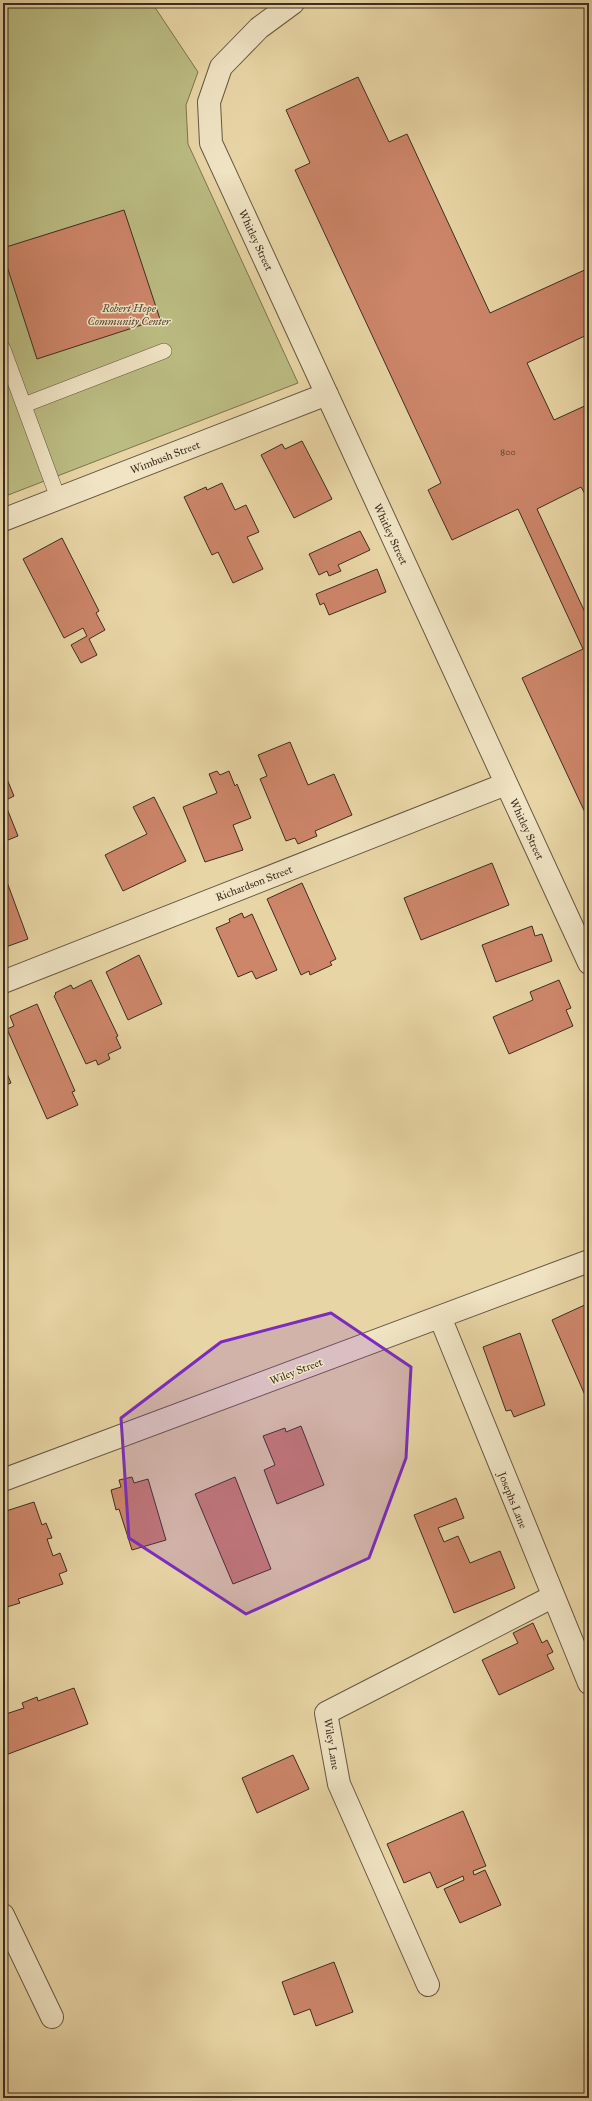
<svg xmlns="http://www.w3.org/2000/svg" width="592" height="2101" viewBox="0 0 592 2101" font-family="'IM FELL Great Primer',serif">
<rect width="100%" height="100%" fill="#e8d5a5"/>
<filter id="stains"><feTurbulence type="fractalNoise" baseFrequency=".005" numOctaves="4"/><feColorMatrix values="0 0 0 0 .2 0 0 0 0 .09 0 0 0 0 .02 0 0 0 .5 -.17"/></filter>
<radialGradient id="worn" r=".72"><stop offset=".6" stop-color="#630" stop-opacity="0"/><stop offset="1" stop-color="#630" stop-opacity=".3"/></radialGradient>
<path fill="#bbbc82" stroke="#7c7452" d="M 3,3 L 152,3 L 198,72 L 186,105 L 188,144 L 298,383 L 3,497 Z"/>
<path fill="#cd866a" stroke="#3d2d21" d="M 358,77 L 389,142 L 407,134 L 490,313 L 589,268 L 589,334 L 527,363 L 554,420 L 589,404 L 589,491 L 585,494 L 581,487 L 537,509 L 589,621 L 589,821 L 522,678 L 583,649 L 518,509 L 452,540 L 428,490 L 441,483 L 295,170 L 310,163 L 286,110 Z
M 124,210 L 160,319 L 37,359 L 3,254 L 3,248 Z
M 302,441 L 332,499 L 294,518 L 261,455 L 282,444 L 285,449 Z
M 222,483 L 235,510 L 246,505 L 259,532 L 247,537 L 263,569 L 233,583 L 218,552 L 212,555 L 184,497 L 206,487 L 207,490 Z
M 360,531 L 370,550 L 338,565 L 341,571 L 329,576 L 327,571 L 319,575 L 309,554 Z
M 62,538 L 99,611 L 96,613 L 105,630 L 89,639 L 97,655 L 81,663 L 71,645 L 87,636 L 83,628 L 64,638 L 23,559 Z
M 377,569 L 386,592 L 329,615 L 324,603 L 320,605 L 316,594 Z
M 290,742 L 308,785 L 334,774 L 352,815 L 315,831 L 317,836 L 298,844 L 295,838 L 286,841 L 260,779 L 267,776 L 258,755 Z
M 217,771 L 220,775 L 229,771 L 235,786 L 237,784 L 251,818 L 233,825 L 243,850 L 205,862 L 183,807 L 217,793 L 209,774 Z
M 7,779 L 14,796 L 4,801 L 18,836 L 3,842 L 3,781 Z
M 154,797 L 186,861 L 123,891 L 105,855 L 147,834 L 133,807 Z
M 492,863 L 509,905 L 421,940 L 404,898 Z
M 7,882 L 28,939 L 3,948 L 3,883 Z
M 302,883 L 336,959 L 330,962 L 332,965 L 310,975 L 309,971 L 301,975 L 267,899 Z
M 242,913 L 244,918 L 252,914 L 277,970 L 256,979 L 252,971 L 238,977 L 216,928 L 230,922 L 229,919 Z
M 532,926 L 535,936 L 542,934 L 552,961 L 496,982 L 482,945 Z
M 139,955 L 162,1004 L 128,1020 L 106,972 Z
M 91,980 L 118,1036 L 116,1037 L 121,1048 L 108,1054 L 110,1059 L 98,1065 L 96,1060 L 86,1064 L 54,996 L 56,994 L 55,993 L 71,985 L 73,989 Z
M 559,980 L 571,1008 L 566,1010 L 573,1026 L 509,1054 L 493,1017 L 533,1000 L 530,992 Z
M 37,1004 L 75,1091 L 72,1092 L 78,1105 L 47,1119 L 7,1029 L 14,1026 L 10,1016 Z
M 3,1064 L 11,1083 L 3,1086 Z
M 589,1303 L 589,1401 L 588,1402 L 552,1320 Z
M 520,1333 L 545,1405 L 514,1417 L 511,1410 L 506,1411 L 483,1347 Z
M 301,1426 L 324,1485 L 277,1504 L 264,1470 L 275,1465 L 263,1436 L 285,1428 L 286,1432 Z
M 132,1477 L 134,1483 L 148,1479 L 166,1540 L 132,1550 L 119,1509 L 116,1510 L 111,1490 L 121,1487 L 119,1480 Z
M 235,1477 L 271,1569 L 233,1584 L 195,1494 Z
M 456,1498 L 464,1518 L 438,1528 L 444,1542 L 458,1536 L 470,1563 L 500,1551 L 515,1588 L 454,1613 L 414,1515 Z
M 34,1502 L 42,1525 L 46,1523 L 52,1538 L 47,1539 L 53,1556 L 60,1553 L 67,1571 L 59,1574 L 63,1584 L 18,1599 L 20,1603 L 7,1607 L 3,1596 L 3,1512 Z
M 533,1623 L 542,1643 L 547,1640 L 553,1652 L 547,1655 L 554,1669 L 499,1695 L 482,1660 L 518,1643 L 513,1633 Z
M 74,1688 L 88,1724 L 3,1756 L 3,1715 L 24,1708 L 22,1703 L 37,1697 L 38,1701 Z
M 293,1755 L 309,1789 L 257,1813 L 242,1778 Z
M 463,1811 L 486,1866 L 473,1871 L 474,1875 L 485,1870 L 501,1905 L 460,1923 L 444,1889 L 464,1880 L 463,1876 L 437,1888 L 430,1872 L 404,1883 L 387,1844 Z
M 334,1962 L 353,2012 L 316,2026 L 310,2009 L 294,2015 L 282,1982 Z"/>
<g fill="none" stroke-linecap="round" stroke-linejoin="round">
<defs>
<path id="lane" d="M 3,349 L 58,498
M 24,405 L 164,351"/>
<path id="street" d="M 293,3 L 259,28 L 221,67 L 209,102 L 211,143 L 589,963
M 3,520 L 327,394
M 3,982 L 506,784
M 440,1317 L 589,1683
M 3,1480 L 589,1261
M 3,1915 L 52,2017
M 428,1985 L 339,1784 L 326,1713 L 552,1597"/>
</defs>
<use href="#lane" stroke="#685742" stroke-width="16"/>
<use href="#street" stroke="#685742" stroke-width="24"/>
<use href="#lane" stroke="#f0e4c4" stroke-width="15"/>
<use href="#street" stroke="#f0e4c4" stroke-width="22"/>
</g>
<path fill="#7b2cbf" fill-opacity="0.2" stroke="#7b2cbf" stroke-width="3" stroke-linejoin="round" d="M 331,1313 L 411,1367 L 406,1458 L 369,1558 L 246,1614 L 129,1538 L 121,1418 L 221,1342 Z"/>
<g text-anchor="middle" stroke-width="3" stroke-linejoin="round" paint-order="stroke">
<g font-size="9" fill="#614333">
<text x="508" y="455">800</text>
</g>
<g font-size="11" fill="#3d2d21" stroke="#f0e4c4">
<text transform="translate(256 240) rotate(65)" y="4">Whitley Street</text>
<text transform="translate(165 457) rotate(-21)" y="4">Wimbush Street</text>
<text transform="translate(391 534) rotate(65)" y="4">Whitley Street</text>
<text transform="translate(527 829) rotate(65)" y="4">Whitley Street</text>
<text transform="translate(254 883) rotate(-21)" y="4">Richardson Street</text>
<text transform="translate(296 1371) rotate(-21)" y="4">Wiley Street</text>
<text transform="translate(513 1500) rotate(68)" y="4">Josephs Lane</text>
<text transform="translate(332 1744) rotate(81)" y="4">Wiley Lane</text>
</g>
<g font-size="11" font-style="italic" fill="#564a34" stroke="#f0e4c4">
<text x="129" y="312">Robert Hope<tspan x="129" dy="13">Community Center</tspan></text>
</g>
</g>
<rect width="592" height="2101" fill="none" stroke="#e8d5a5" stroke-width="16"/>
<rect x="4" y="4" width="584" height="2093" fill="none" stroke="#3d2d21" stroke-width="2"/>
<rect x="8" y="8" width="576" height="2085" fill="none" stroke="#3d2d21"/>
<rect width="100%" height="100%" filter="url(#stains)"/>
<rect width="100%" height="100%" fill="url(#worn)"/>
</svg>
